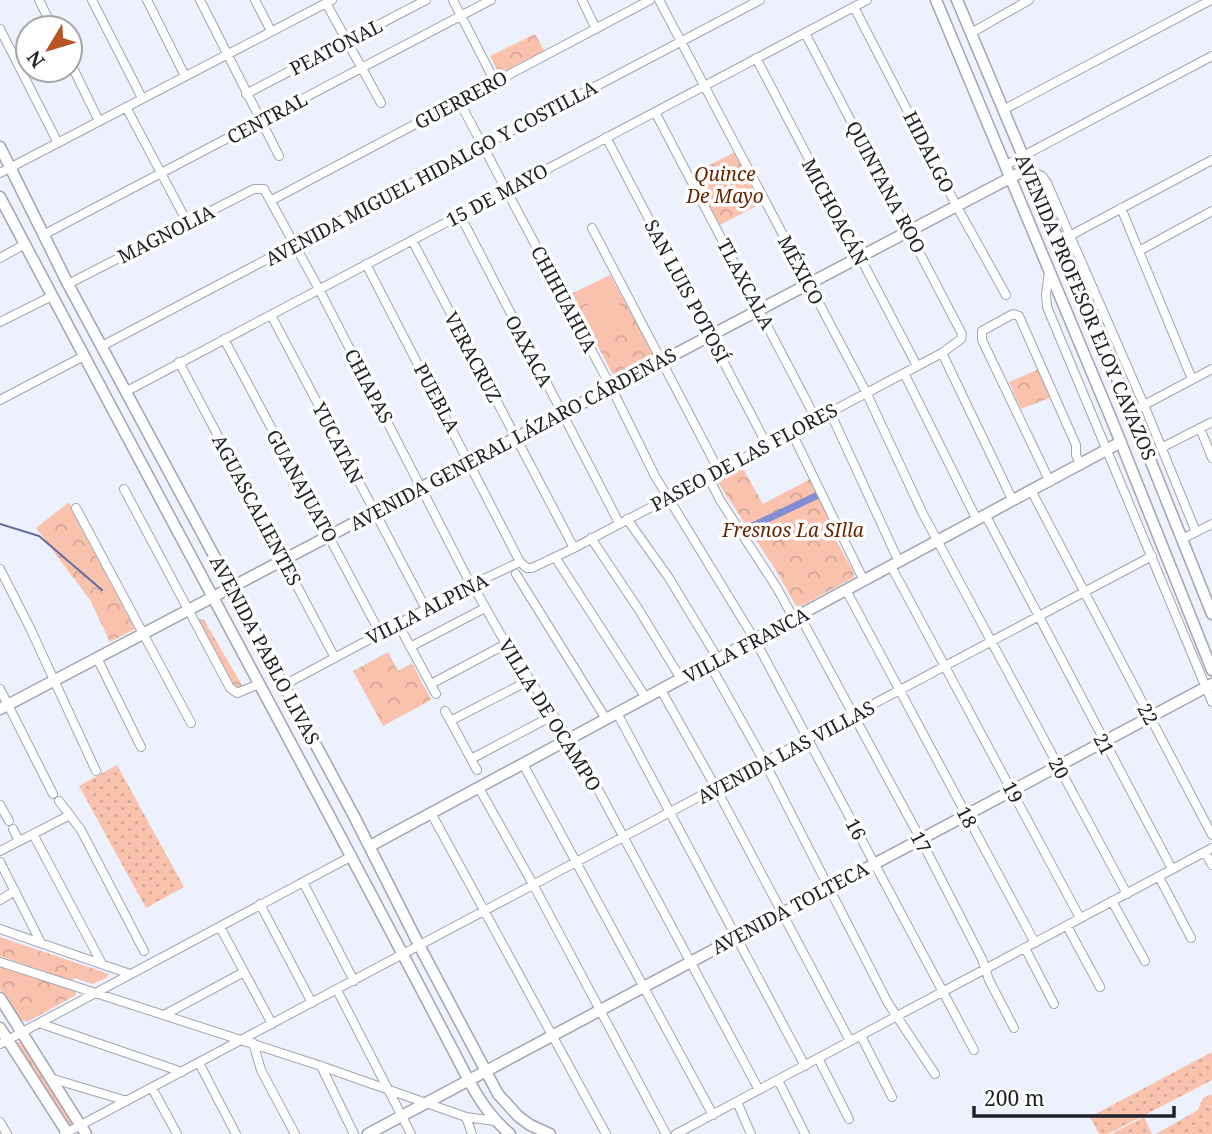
<svg xmlns="http://www.w3.org/2000/svg" width="1212" height="1134" viewBox="0 0 1212 1134" font-family="'Noto Serif',serif">
<defs>
<pattern id="grass-dots" width="8" height="8" patternUnits="userSpaceOnUse" patternTransform="scale(1.75)"><rect width="8" height="8" fill="#f9c2ad"/><path d="M2 2h.1M6 6h.1" fill="none" stroke="#d5a695" stroke-width="1.8" stroke-linecap="round"/></pattern>
<pattern id="park-crowns" width="20" height="18" patternUnits="userSpaceOnUse" patternTransform="scale(1.75)"><rect width="20" height="18" fill="#f9c2ad"/><path d="M2 6a3 3 0 1 1 6 0M12 15a3 3 0 1 1 6 0" fill="none" stroke="#d5a695"/></pattern>
</defs>
<rect width="100%" height="100%" fill="#edf0fd"/>
<path fill="url(#grass-dots)" d="M 117,765 L 184,887 L 146,908 L 79,786 Z
M 1212,1052 L 1212,1080 L 1108,1134 L 1099,1134 L 1090,1117 Z
M 1212,1094 L 1212,1134 L 1156,1134 L 1198,1110 L 1203,1098 Z
M 1144,1117 L 1152,1134 L 1111,1134 Z"/>
<path fill="url(#park-crowns)" d="M 535,34 L 545,52 L 502,74 L 498,72 L 490,56 Z
M 735,152 L 760,204 L 720,225 L 692,174 Z
M 610,275 L 654,355 L 614,377 L 571,294 Z
M 1039,369 L 1052,397 L 1021,409 L 1009,382 Z
M 741,465 L 763,504 L 812,478 L 837,542 L 854,573 L 853,578 L 799,607 L 796,606 L 777,572 L 717,481 L 718,477 Z
M 69,502 L 135,629 L 110,642 L 90,600 L 36,528 Z
M 198,619 L 204,620 L 243,687 L 236,690 Z
M 388,652 L 398,671 L 412,663 L 431,700 L 383,726 L 353,671 Z
M 0,937 L 109,974 L 106,978 L 93,984 L 74,978 L 72,981 L 0,956 Z
M 0,964 L 75,989 L 76,995 L 27,1022 L 18,1019 L 0,989 Z
M 21,1040 L 75,1123 L 69,1128 L 15,1044 Z"/>
<path fill="#f9c2ad" d="M 609,281 L 626,317 L 601,330 L 582,294 Z"/>
<g fill="none" stroke-linecap="round" stroke-linejoin="round">
<path stroke="#666ca0" stroke-width="2" d="M 0,524 L 39,536 L 102,590"/>
<path stroke="#848cd3" stroke-width="7" d="M 742,531 L 818,495"/>
<defs>
<path id="street" d="M 39,0 L 53,28
M 92,0 L 142,98
M 147,0 L 185,76
M 200,0 L 279,156
M 255,0 L 271,31
M 453,0 L 495,82
M 582,0 L 596,29
M 659,0 L 866,392 L 923,514 L 1127,894
M 326,3 L 381,103
M 854,7 L 956,205 L 1006,295
M 0,29 L 58,143
M 971,33 L 1029,0
M 756,58 L 917,366
M 70,62 L 99,121
M 246,94 L 426,0
M 459,101 L 611,387 L 655,476 L 755,640 L 974,1050
M 126,107 L 187,222
M 1003,110 L 1211,0
M 655,112 L 816,419
M 606,137 L 767,445
M 1006,165 L 1212,56
M 1027,169 L 1042,176 L 1047,183 L 1144,405 L 1196,532
M 0,173 L 332,0
M 272,200 L 650,0
M 1121,208 L 1192,379
M 460,215 L 619,523
M 592,228 L 719,471
M 43,235 L 491,0
M 412,240 L 574,548
M 1060,241 L 1212,160
M 1139,251 L 1212,211
M 0,258 L 25,244
M 366,264 L 520,562 L 527,568 L 532,568 L 574,548 L 942,353 L 961,339 L 962,334 L 805,33
M 1049,272 L 1046,294 L 1047,307 L 1212,702
M 68,284 L 254,189 L 264,189 L 319,289 L 471,585
M 271,315 L 426,609
M 0,322 L 52,296
M 224,339 L 380,633
M 102,346 L 760,0
M 942,353 L 1013,501
M 179,362 L 335,658
M 904,373 L 977,520
M 127,391 L 867,0
M 0,400 L 84,356
M 830,412 L 899,562
M 1131,412 L 1212,369
M 1200,428 L 1212,458
M 792,433 L 864,581
M 1161,448 L 1212,422
M 708,476 L 720,500 L 777,588 L 794,619
M 1050,482 L 982,340 L 982,331 L 1013,314 L 1019,316 L 1076,445 L 1076,455 L 1081,465
M 124,489 L 230,688 L 237,693 L 259,684
M 1032,492 L 1212,835
M 76,508 L 191,723
M 986,516 L 1172,869
M 627,519 L 669,578 L 718,659
M 591,538 L 639,610 L 681,679
M 1182,539 L 1212,524
M 555,557 L 646,698
M 891,566 L 1080,918
M 0,569 L 30,628 L 96,771
M 516,574 L 606,719
M 846,590 L 1035,943
M 476,591 L 506,644 L 578,752 L 759,1090
M 800,616 L 920,838 L 982,959 L 989,980 L 1014,1028
M 404,635 L 436,694
M 410,647 L 485,608
M 97,658 L 141,747
M 709,663 L 765,763 L 888,1003 L 935,1074
M 431,684 L 506,644
M 284,685 L 471,585 L 520,562
M 0,689 L 53,794
M 661,690 L 716,788 L 850,1041
M 445,711 L 477,770
M 617,713 L 805,1066
M 450,721 L 530,680
M 471,759 L 552,716
M 523,764 L 713,1115
M 479,788 L 534,886 L 666,1134
M 59,801 L 81,830 L 144,951
M 0,805 L 9,821
M 431,813 L 606,1134
M 13,829 L 19,841
M 33,834 L 102,964
M 0,851 L 70,815
M 1205,852 L 1212,865
M 0,862 L 41,943
M 1159,877 L 1191,938
M 303,882 L 354,981
M 0,900 L 15,891
M 1112,901 L 1145,961
M 260,904 L 312,1003
M 1067,926 L 1100,987
M 220,927 L 272,1024
M 0,929 L 130,974
M 1025,948 L 1054,1004
M 0,962 L 321,1066 L 466,1117 L 495,1121
M 337,990 L 411,1134
M 164,1015 L 244,972
M 39,1023 L 182,1072
M 861,1036 L 892,1097
M 253,1043 L 261,1070 L 295,1134
M 0,1044 L 352,856
M 818,1058 L 849,1119
M 199,1063 L 236,1134
M 321,1066 L 354,1134
M 50,1078 L 127,1101
M 778,1080 L 805,1134
M 152,1088 L 177,1134
M 737,1102 L 751,1134
M 466,1117 L 472,1134
M 0,1122 L 7,1134
M 64,1134 L 1152,556
M 676,1134 L 1212,848"/>
<path id="secondary" d="M 936,0 L 1113,423 L 1212,670
M 957,0 L 1131,412 L 1212,614
M 0,147 L 68,284 L 354,816 L 420,947 L 498,1094 L 518,1116 L 530,1125 L 550,1134
M 0,197 C 155,492 315,784 468,1079 C 480,1101 491,1118 510,1134
M 0,709 L 1027,169
M 370,846 L 1121,442
M 0,998 L 86,1134
M 0,1028 L 68,1134
M 368,1134 L 1212,684"/>
</defs>
<use href="#street" stroke="#a1a4b3" stroke-width="10"/>
<use href="#secondary" stroke="#a1a4b3" stroke-width="13"/>
<use href="#street" stroke="#fff" stroke-width="8"/>
<use href="#secondary" stroke="#fff" stroke-width="10"/>
</g>
<g text-anchor="middle" stroke-width="7" stroke-linejoin="round" paint-order="stroke">
<g font-size="19" fill="#212228" stroke="#fefefe">
<text transform="translate(336 47) rotate(-27)" y="7">PEATONAL</text>
<text transform="translate(461 100) rotate(-28)" y="7">GUERRERO</text>
<text transform="translate(267 118) rotate(-28)" y="7">CENTRAL</text>
<text transform="translate(929 152) rotate(63)" y="7">HIDALGO</text>
<text transform="translate(431 173) rotate(-28)" y="7">AVENIDA MIGUEL HIDALGO Y COSTILLA</text>
<text transform="translate(886 187) rotate(62)" y="7">QUINTANA ROO</text>
<text transform="translate(497 195) rotate(-28)" y="7">15 DE MAYO</text>
<text transform="translate(835 212) rotate(62)" y="7">MICHOACÁN</text>
<text transform="translate(166 234) rotate(-27)" y="7">MAGNOLIA</text>
<text transform="translate(801 270) rotate(62)" y="7">MÉXICO</text>
<text transform="translate(746 284) rotate(62)" y="7">TLAXCALA</text>
<text transform="translate(687 291) rotate(62)" y="7">SAN LUIS POTOSÍ</text>
<text transform="translate(564 299) rotate(62)" y="7">CHIHUAHUA</text>
<text transform="translate(1086 307) rotate(67)" y="7">AVENIDA PROFESOR ELOY CAVAZOS</text>
<text transform="translate(529 351) rotate(62)" y="7">OAXACA</text>
<text transform="translate(473 357) rotate(62)" y="7">VERACRUZ</text>
<text transform="translate(369 386) rotate(62)" y="7">CHIAPAS</text>
<text transform="translate(437 398) rotate(62)" y="7">PUEBLA</text>
<text transform="translate(513 439) rotate(-28)" y="7">AVENIDA GENERAL LÁZARO CÁRDENAS</text>
<text transform="translate(338 443) rotate(63)" y="7">YUCATÁN</text>
<text transform="translate(744 457) rotate(-28)" y="7">PASEO DE LAS FLORES</text>
<text transform="translate(302 486) rotate(61)" y="7">GUANAJUATO</text>
<text transform="translate(257 510) rotate(62)" y="7">AGUASCALIENTES</text>
<text transform="translate(427 609) rotate(-27)" y="7">VILLA ALPINA</text>
<text transform="translate(746 645) rotate(-28)" y="7">VILLA FRANCA</text>
<text transform="translate(265 650) rotate(62)" y="7">AVENIDA PABLO LIVAS</text>
<text transform="translate(1148 714) rotate(62)" y="7">22</text>
<text transform="translate(550 715) rotate(58)" y="7">VILLA DE OCAMPO</text>
<text transform="translate(1104 744) rotate(62)" y="7">21</text>
<text transform="translate(786 752) rotate(-28)" y="7">AVENIDA LAS VILLAS</text>
<text transform="translate(1059 768) rotate(62)" y="7">20</text>
<text transform="translate(1013 792) rotate(62)" y="7">19</text>
<text transform="translate(967 817) rotate(62)" y="7">18</text>
<text transform="translate(856 829) rotate(62)" y="7">16</text>
<text transform="translate(921 842) rotate(62)" y="7">17</text>
<text transform="translate(790 908) rotate(-28)" y="7">AVENIDA TOLTECA</text>
</g>
<g font-size="19" font-style="italic" fill="#692400" stroke="#fefefe">
<text x="725" y="181">Quince<tspan x="725" dy="22">De Mayo</tspan></text>
<text x="793" y="537">Fresnos La SIlla</text>
</g>
</g>
<g transform="translate(49 49) rotate(232)"><circle r="33" fill="#fefefe" stroke="#a6a6a8" stroke-width="2"/>
<path d="M0-5L12 26L0 18L-12 26Z" fill="#b95326"/>
<text y="-10" font-size="19" font-weight="bold" text-anchor="middle" fill="#212228">N</text>
</g>
<path d="M974 1106v10h200v-10" fill="none" stroke="#212228" stroke-width="3.5"/>
<text x="984" y="1106" font-size="21" fill="#212228" stroke="#fefefe" stroke-width="5" paint-order="stroke">200 m</text>
</svg>
